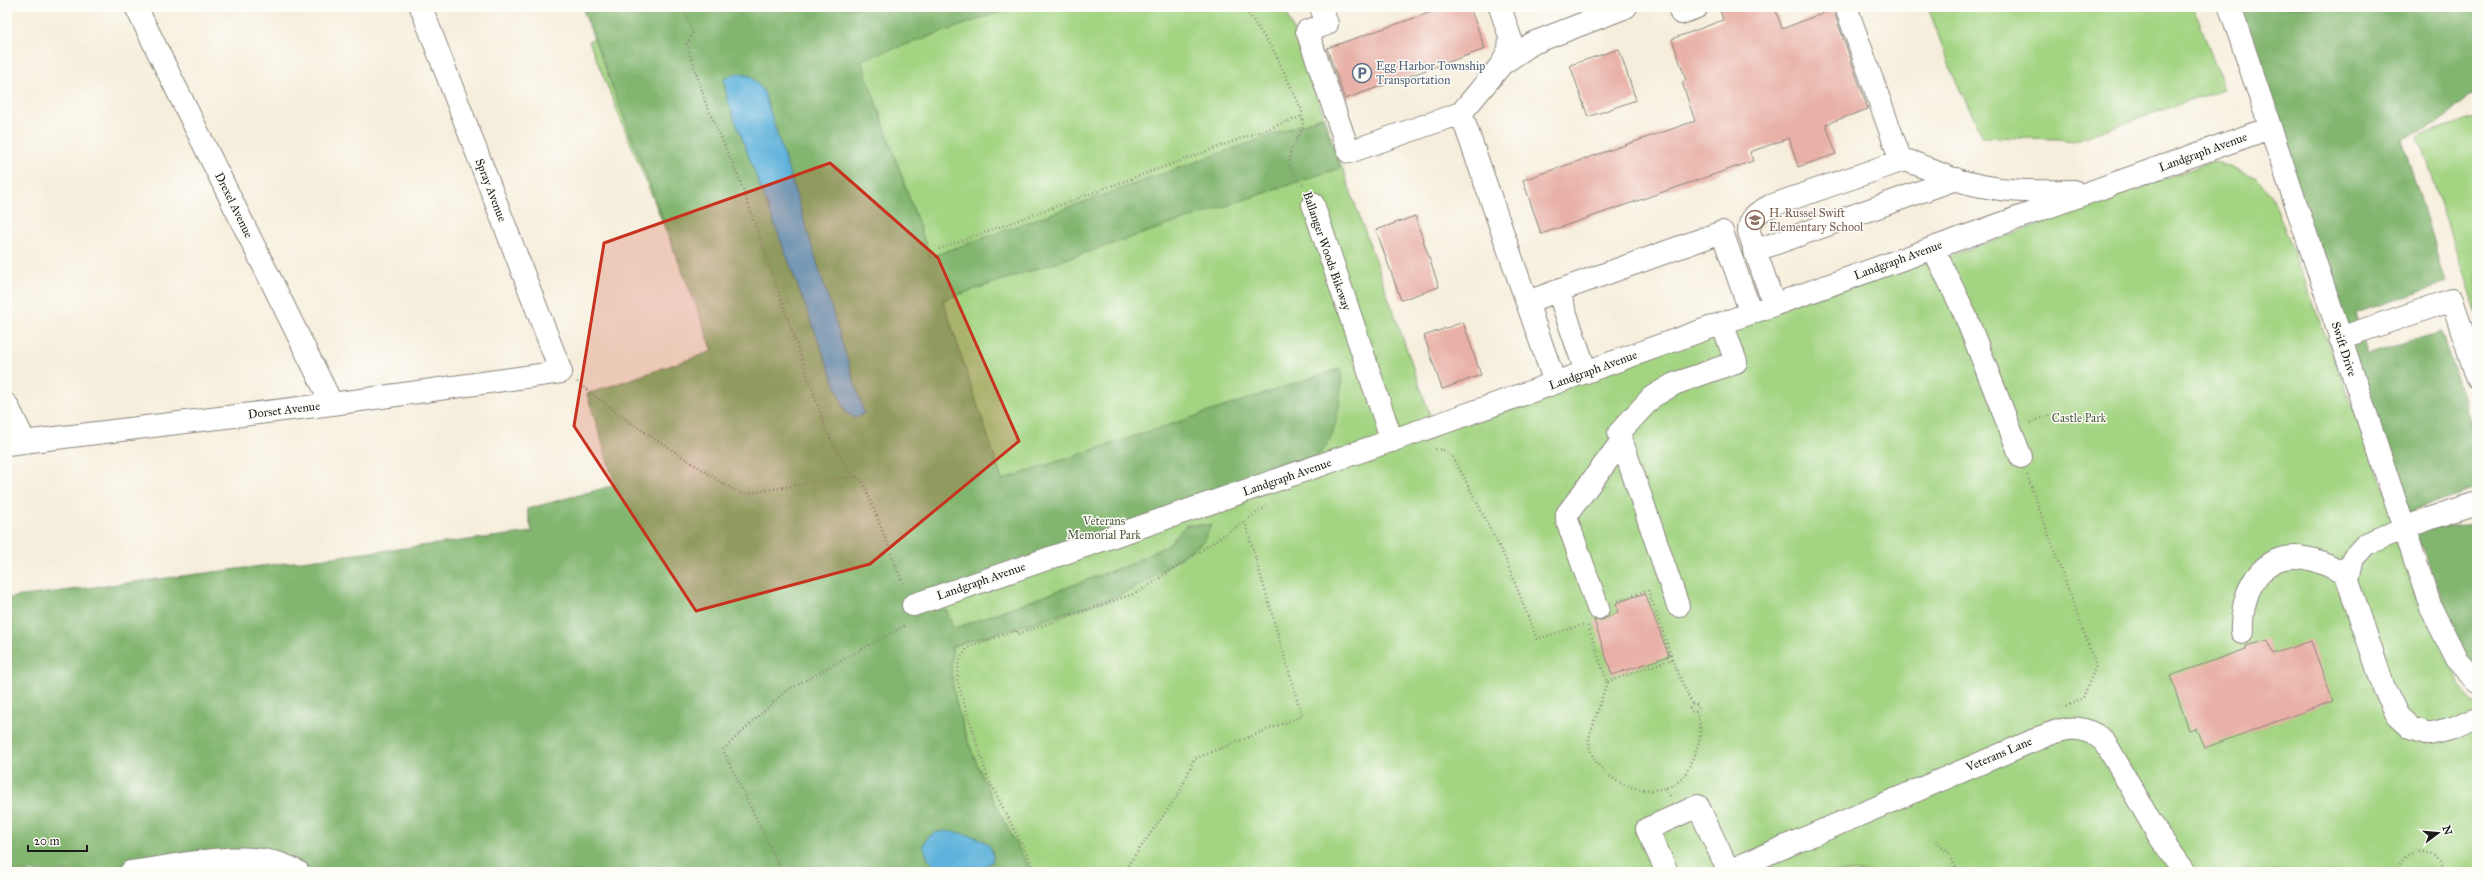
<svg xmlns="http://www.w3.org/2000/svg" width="2484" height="879" viewBox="0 0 2484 879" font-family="'IM FELL Great Primer',serif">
<rect width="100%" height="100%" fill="#fdfcf7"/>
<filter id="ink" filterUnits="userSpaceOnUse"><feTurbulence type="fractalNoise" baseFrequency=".025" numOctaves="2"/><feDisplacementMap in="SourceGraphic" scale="8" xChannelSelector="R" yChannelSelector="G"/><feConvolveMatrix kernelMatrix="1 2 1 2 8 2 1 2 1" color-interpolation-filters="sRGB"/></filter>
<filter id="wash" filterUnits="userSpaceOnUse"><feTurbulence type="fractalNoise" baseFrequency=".012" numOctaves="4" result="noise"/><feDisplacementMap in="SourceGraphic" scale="16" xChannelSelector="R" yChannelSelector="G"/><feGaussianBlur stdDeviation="0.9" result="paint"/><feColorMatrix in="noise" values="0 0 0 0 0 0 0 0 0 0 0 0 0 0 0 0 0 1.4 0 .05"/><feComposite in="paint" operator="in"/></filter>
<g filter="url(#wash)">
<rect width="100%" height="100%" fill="#f6eedc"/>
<path fill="#a3d482" stroke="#60784f" d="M 645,7 L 1285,7 L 1434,426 L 1933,248 L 1939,260 L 2214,161 L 2255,177 L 2272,196 L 2459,685 L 2477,706 L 2477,872 L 696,872 L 764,472 L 589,41 Z
M 1928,7 L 2194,7 L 2224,89 L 2073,141 L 2060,139 L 1983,137 L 1952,73 Z
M 2477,116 L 2477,315 L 2418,136 Z"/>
<path fill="#82b670" stroke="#4f6946" d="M 582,7 L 1015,7 L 861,60 L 930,257 L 1322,117 L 1340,168 L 943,300 L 1002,480 L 1342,368 C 1341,394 1339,441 1315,457 L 918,608 L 947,610 L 953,629 L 1128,565 L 1168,545 L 1186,525 L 1211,525 L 1204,541 L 1146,582 L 1109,600 L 953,646 C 940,707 1001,818 1032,872 L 7,872 L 7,598 L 532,532 L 527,509 L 615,485 L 587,394 L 713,351 Z
M 2236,7 L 2477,7 L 2477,96 L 2469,96 L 2438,124 L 2402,139 L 2446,283 L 2356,313 L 2367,355 L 2441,332 L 2477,437 L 2477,486 L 2474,490 L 2414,509 L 2422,529 L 2477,524 L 2477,691 L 2383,447 Z"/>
<path fill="#5fb2db" stroke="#3e677c" d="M 737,73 L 751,76 L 764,92 L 864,413 L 856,418 L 846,413 L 727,99 L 724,79 Z
M 945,831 C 962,833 999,837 992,862 L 973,872 L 940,871 L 928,858 L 923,846 C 927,835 935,832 945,831 Z"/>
<g id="blocks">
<path fill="#e8b0a6" d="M 1446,7 L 1470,7 L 1485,49 L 1345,99 L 1327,48 Z
M 1719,7 L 1775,7 L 1782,29 L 1833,9 L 1868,109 L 1826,124 L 1836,154 L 1798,167 L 1789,138 L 1750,152 L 1753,161 L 1541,234 L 1523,180 L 1695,121 L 1682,82 L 1686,80 L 1672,39 L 1723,20 Z
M 1619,49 L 1636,100 L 1588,117 L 1570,65 Z
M 1415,216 L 1439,287 L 1401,300 L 1376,230 Z
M 1463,322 L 1481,375 L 1442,389 L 1424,336 Z
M 1645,593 L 1669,656 L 1612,675 L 1594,620 L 1602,620 L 1618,612 L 1616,603 Z
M 2268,640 L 2273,654 L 2311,641 L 2333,701 L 2204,748 L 2196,728 L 2189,730 L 2170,676 L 2246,649 L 2246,646 Z"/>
</g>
</g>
<g filter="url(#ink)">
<use href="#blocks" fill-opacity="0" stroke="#89857c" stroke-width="1"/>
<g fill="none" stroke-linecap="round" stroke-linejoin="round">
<defs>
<path id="minor" d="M 136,7 L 332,404
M 1321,7 L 1327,24 L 1307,31 L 1349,152 L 1461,113 L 1502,64 L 1509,49 L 1510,37 L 1500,7
M 1679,7 L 1681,13 L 1697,7
M 1846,7 L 1901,161
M 2230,7 L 2431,608 L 2457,660 L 2477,682
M 1502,64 L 1533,43 L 1626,7
M 1461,113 L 1555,383
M 1313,204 L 1392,441
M 1933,248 L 1964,312 L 2021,457
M 1754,251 L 1956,179
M 1558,291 L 1586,372
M 1527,302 L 1722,232 L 1751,313
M 1774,305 L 1749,232 C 1749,217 1758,212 1770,206 L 1901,161 L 1908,161 C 1924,166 1938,174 1954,179 C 1994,192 2033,192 2074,191
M 2340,338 L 2452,300 L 2477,377
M 7,405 L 25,442
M 7,444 L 332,404 L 561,372 L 421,7
M 2477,503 L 2425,520 L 2366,544 L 2353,558 L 2348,581 L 2384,688 L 2398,716 L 2411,728 L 2429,734 L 2453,728 L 2477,718
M 913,605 L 1434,426 L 2270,128
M 1678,606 L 1619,433 L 1652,397 L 1674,384 L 1736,362 L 1722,323
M 1598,608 L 1567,520 L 1567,514 L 1622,441
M 2242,632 C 2240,594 2260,550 2305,558 C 2320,560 2334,568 2348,575
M 1728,871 L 2030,742 C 2058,730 2079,719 2105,742 L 2159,836 L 2185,872
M 131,872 C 180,866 255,845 298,872
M 1667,872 L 1647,829 L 1698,806 L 1729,872"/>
</defs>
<use href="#minor" stroke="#89857c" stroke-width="24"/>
<path stroke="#89857c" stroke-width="2.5" stroke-dasharray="1 3" stroke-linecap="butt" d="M 683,7 L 693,33 L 687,44 L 706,104 L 739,178 L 827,432 L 852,476
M 1244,7 L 1275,53 L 1302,110 L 1303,127 L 1291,150 L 1289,162 L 1290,168 L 1304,186
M 939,249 L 1303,116
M 577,382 L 625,419 L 730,488 L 744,494 L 852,476 L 858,477 L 864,484 L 904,586
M 2030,423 L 2052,414
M 1435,449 L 1443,450 L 1452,456 L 1466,481 L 1505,558 L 1537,639 L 1585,624
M 2027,475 L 2096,666 L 2083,698 L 2063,708
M 1588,626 L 1607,682 L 1672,659 L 1648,590 L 1617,601
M 1672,659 L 1692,704
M 1607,682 L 1589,738 C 1588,777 1645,803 1676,783 C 1686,777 1689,766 1694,755 C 1701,739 1703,728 1696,712
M1690 708a4 4 0 1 1 8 0a4 4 0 1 1-8 0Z
M 1666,788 L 1670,796
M 1936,841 L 1947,851 L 1957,872
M 782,872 L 723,750 L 784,692 L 906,625
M 1036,872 L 988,778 L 957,681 L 959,662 L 967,648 L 1016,630 L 1018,634 L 1139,592 L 1266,507
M 1123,872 L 1180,792 L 1194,759 L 1302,716 L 1245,522
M 2397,872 C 2403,845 2436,845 2443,872"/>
<use href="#minor" stroke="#fff" stroke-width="22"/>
</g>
</g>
<path fill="#c8321e" fill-opacity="0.2" stroke="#c8321e" stroke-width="3" stroke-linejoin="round" d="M 830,163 L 938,258 L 1019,441 L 870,564 L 696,611 L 574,426 L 604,243 Z"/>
<defs>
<symbol id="parking-ring" viewBox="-11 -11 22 22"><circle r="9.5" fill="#fdfcf7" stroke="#5c6f8a" stroke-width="1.5"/><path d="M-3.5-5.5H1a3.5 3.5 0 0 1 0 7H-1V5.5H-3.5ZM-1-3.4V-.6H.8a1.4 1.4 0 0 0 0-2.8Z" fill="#5c6f8a"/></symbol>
<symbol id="school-ring" viewBox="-11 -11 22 22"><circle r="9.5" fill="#fdfcf7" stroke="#8d6e63" stroke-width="1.5"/><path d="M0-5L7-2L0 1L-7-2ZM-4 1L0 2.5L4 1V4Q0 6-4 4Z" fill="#8d6e63"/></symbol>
</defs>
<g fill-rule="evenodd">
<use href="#parking-ring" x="1351" y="62" width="22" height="22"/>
<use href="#school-ring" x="1744" y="209" width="22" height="22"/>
</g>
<g text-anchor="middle" stroke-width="3" stroke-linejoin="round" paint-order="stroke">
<g font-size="12" fill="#4e5e75" stroke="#fdfcf7" text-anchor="start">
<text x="1376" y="70">Egg Harbor Township<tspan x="1376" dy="14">Transportation</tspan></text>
</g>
<g font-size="12" fill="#1c1c1c" stroke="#fdfcf7">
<text transform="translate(2203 152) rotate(-20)" y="4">Landgraph Avenue</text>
<text transform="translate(491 190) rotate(69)" y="4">Spray Avenue</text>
<text transform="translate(234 205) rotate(64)" y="4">Drexel Avenue</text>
<text transform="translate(1327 251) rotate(71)" y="4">Ballanger Woods Bikeway</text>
<text transform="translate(1898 260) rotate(-20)" y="4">Landgraph Avenue</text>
<text transform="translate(2344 349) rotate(72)" y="4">Swift Drive</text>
<text transform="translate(1593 370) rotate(-20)" y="4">Landgraph Avenue</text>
<text transform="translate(284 410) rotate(-7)" y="4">Dorset Avenue</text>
<text transform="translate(1287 477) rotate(-19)" y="4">Landgraph Avenue</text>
<text transform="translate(981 581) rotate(-19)" y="4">Landgraph Avenue</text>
<text transform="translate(1999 754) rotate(-23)" y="4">Veterans Lane</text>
</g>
<g font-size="12" fill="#785e54" stroke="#fdfcf7" text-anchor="start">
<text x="1769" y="217">H. Russel Swift<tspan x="1769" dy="14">Elementary School</tspan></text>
</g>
<g font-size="12" fill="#4b5c40" stroke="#fdfcf7">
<text x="2079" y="422">Castle Park</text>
<text x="1104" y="525">Veterans<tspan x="1104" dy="14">Memorial Park</tspan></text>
</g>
</g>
<rect width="2484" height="879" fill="none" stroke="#fdfcf7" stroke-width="24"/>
<g transform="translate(2438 833) rotate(74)" stroke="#fdfcf7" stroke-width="3" paint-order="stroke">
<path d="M0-3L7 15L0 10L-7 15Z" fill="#1c1c1c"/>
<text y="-6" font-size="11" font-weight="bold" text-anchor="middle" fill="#1c1c1c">N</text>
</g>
<path d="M28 845v6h59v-6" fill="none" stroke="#1c1c1c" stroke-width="2"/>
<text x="34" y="845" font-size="12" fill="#1c1c1c" stroke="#fdfcf7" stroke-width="3" paint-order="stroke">20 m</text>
</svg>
